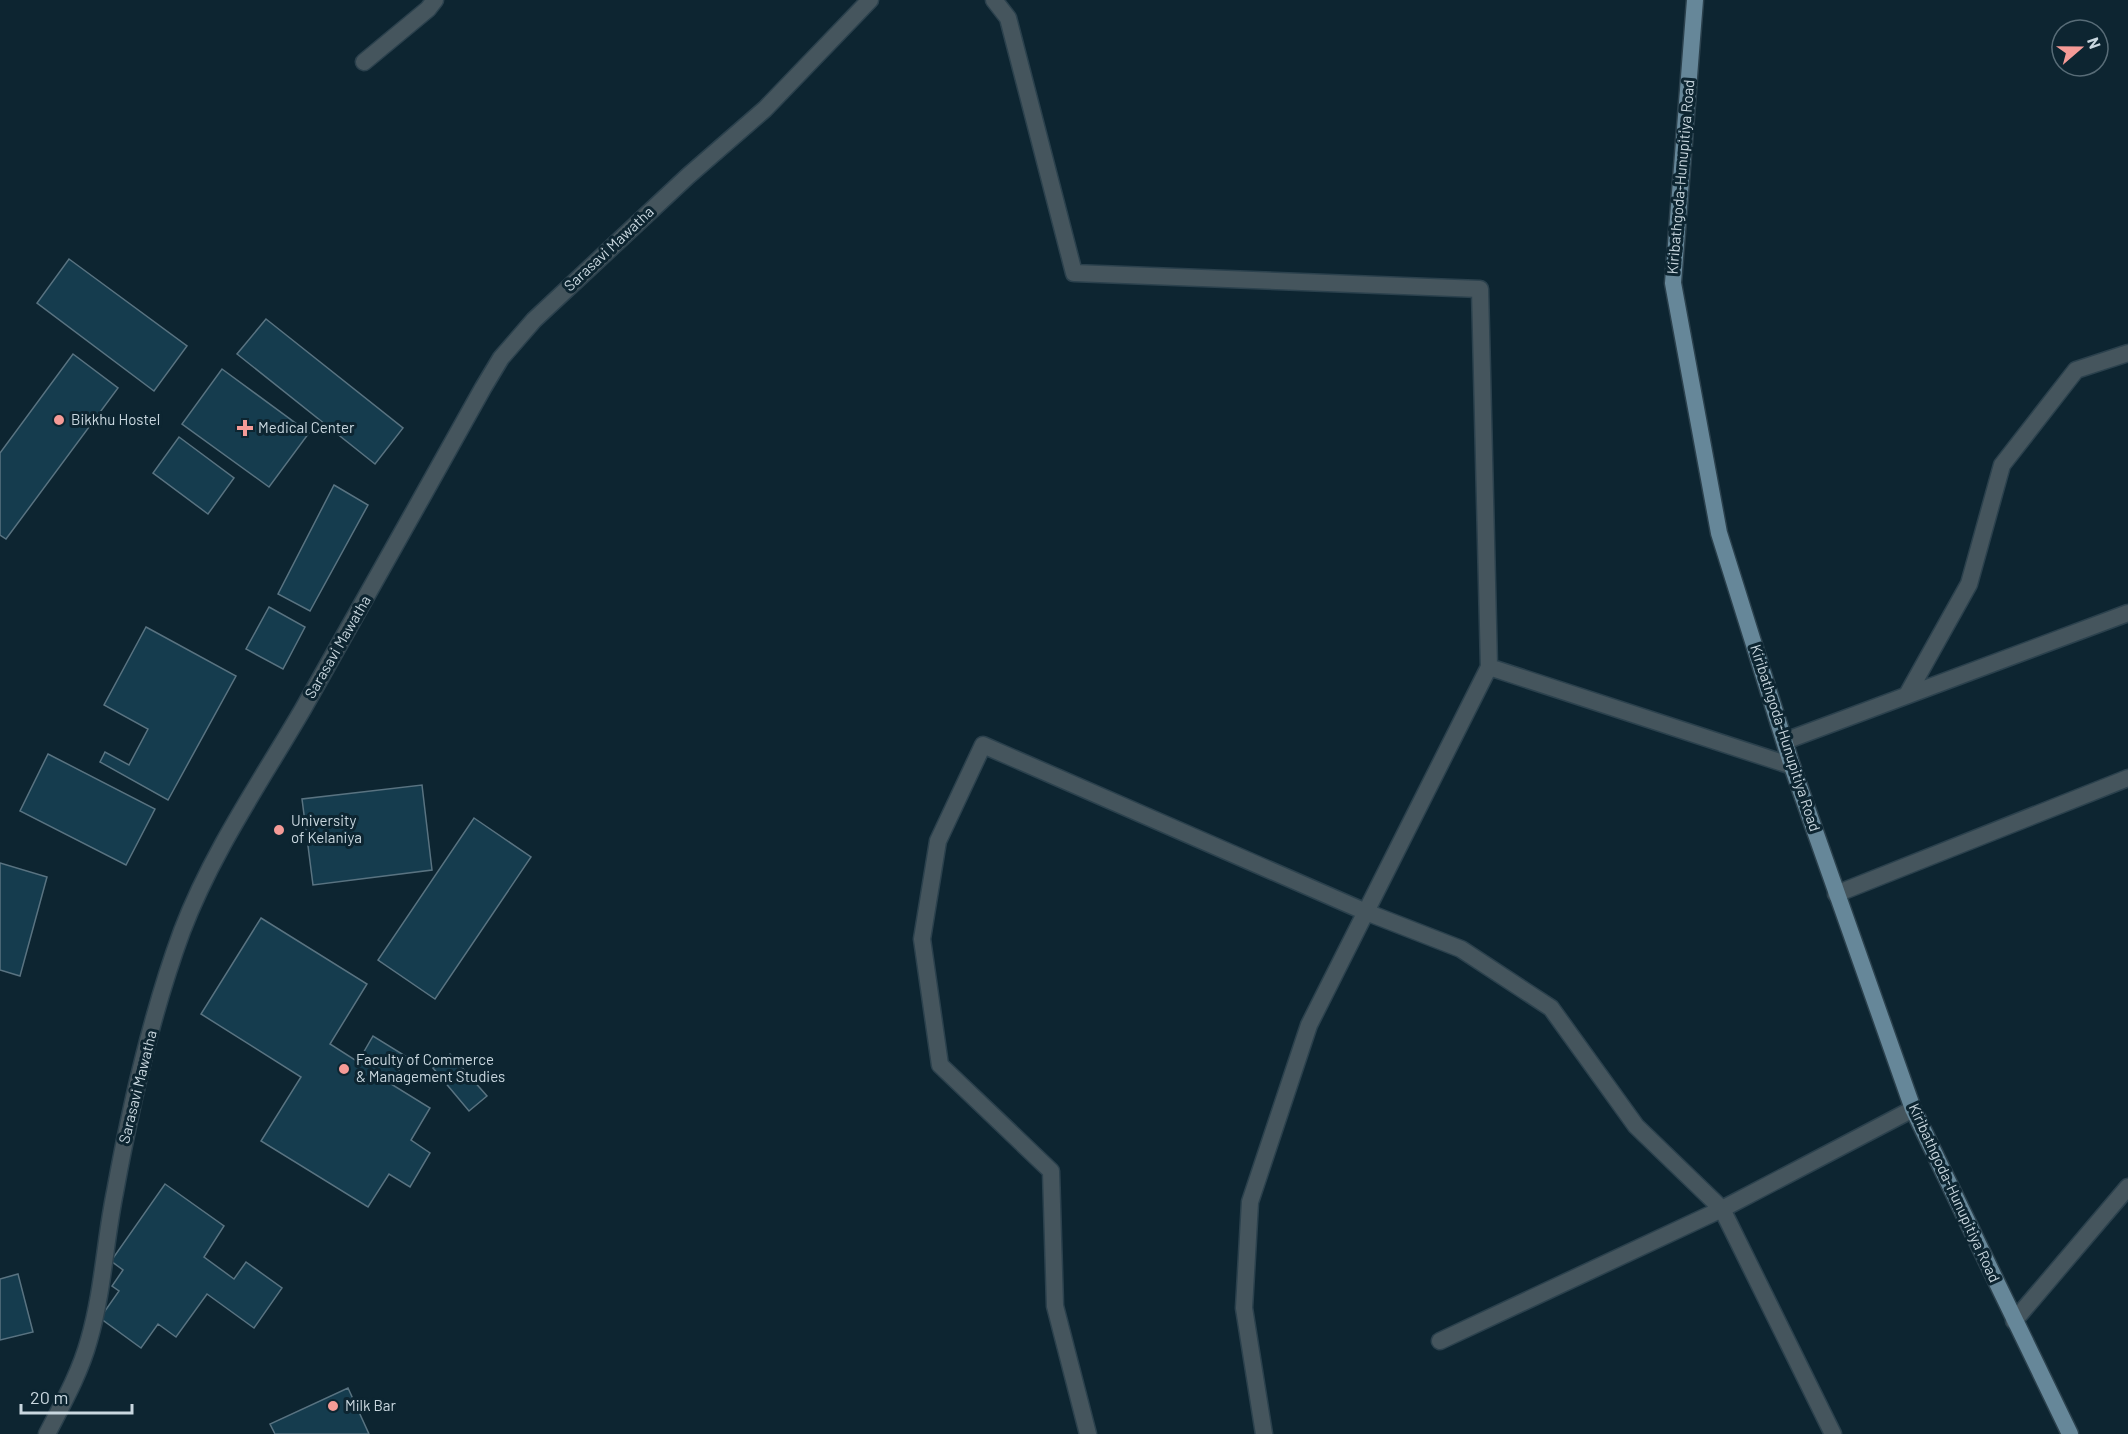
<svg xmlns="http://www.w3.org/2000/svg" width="2128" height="1434" viewBox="0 0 2128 1434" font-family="Barlow,sans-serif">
<rect width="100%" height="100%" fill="#0d2531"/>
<path fill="#153c4e" stroke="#597381" stroke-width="1.5" d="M 69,259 L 187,346 L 154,391 L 37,303 Z
M 266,319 L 403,428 L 375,464 L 237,354 Z
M 73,354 L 118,388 L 6,539 L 0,535 L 0,453 Z
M 222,369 L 309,433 L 269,487 L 182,424 Z
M 179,437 L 234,478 L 208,514 L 153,473 Z
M 334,485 L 368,505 L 310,611 L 278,594 Z
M 269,607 L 305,627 L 283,669 L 246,649 Z
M 146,627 L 236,676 L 168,800 L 100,762 L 105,752 L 129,765 L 148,729 L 104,705 Z
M 48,754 L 155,809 L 126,865 L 20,811 Z
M 422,785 L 432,870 L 313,885 L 302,799 Z
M 474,818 L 531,857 L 435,999 L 378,960 Z
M 0,863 L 47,877 L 20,976 L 0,970 Z
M 261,918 L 367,984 L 330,1044 L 358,1062 L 373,1036 L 407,1057 L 391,1084 L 430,1108 L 411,1140 L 430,1153 L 410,1187 L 389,1174 L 368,1207 L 261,1141 L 301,1077 L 201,1014 Z
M 450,1054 L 487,1096 L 469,1111 L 433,1068 Z
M 165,1184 L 224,1226 L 204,1257 L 234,1279 L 246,1262 L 282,1288 L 254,1328 L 207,1294 L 176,1337 L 158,1324 L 141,1348 L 100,1318 L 119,1291 L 112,1286 L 123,1270 L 111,1261 Z
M 18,1274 L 33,1332 L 0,1340 L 0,1279 Z
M 348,1388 L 369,1434 L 275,1434 L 270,1424 Z"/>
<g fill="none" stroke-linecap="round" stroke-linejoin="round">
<defs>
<path id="minor" d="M 994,0 L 1008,18 L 1074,273 L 1480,289 L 1489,667 L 1792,766
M 364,62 L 428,9 L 435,0
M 1907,695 L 1969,584 L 2002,465 L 2076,370 L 2128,353
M 1785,741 L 2128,613
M 1836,894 L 2128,778
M 2014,1321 L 2128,1187
M 1440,1341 L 1722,1209 L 1913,1109
M 47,1434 C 63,1403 80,1373 89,1340 C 103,1292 105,1241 115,1192 C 131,1104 151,1015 182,931 C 212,852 261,781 303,709 C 364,602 423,495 483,388 L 501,358 L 534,320 L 688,176 L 765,109 L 870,0
M 1088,1434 L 1055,1306 L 1051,1171 L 940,1065 L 922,939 L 938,841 L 983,745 L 1366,912 L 1461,949 L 1551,1008 L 1636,1126 L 1722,1209 L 1833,1434
M 1264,1434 L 1244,1308 L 1250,1202 L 1309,1025 L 1489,667"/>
<path id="primary" d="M 1695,0 L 1673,283 L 1719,533 L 1792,766 L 1913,1109 L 2070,1434"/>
</defs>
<use href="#minor" stroke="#2b414d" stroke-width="19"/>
<use href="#primary" stroke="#2b414d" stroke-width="19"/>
<use href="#minor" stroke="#45555d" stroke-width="16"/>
<use href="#primary" stroke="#668799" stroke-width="16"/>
</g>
<g fill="#f59b97" stroke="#0d2531" stroke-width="2">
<circle cx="59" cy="420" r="6"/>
<path d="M242 419h6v6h6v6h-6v6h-6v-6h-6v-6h6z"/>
<circle cx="279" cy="830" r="6"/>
<circle cx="344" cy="1069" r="6"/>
<circle cx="333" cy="1406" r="6"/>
</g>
<g text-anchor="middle" stroke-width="6" stroke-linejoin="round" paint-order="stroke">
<g font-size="15" fill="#c9d7df" stroke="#0d2531">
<text transform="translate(1681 177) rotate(-85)" y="5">Kiribathgoda-Hunupitiya Road</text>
<text transform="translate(609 249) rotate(-43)" y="5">Sarasavi Mawatha</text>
<text transform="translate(338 647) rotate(-60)" y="5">Sarasavi Mawatha</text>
<text transform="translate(1785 738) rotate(72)" y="5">Kiribathgoda-Hunupitiya Road</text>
<text transform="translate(138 1087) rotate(-76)" y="5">Sarasavi Mawatha</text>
<text transform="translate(1954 1193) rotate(65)" y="5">Kiribathgoda-Hunupitiya Road</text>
</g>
<g font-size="15" fill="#c9d7df" stroke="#0d2531" text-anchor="start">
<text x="71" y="425">Bikkhu Hostel</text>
<text x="258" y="433">Medical Center</text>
<text x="291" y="826">University<tspan x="291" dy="17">of Kelaniya</tspan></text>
<text x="356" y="1065">Faculty of Commerce<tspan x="356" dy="17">&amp; Management Studies</tspan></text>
<text x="345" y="1411">Milk Bar</text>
</g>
</g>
<g transform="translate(2080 48) rotate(70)"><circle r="28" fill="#0d2531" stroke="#586c77" stroke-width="1.5"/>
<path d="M0-4.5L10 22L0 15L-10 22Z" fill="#f59b97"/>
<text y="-9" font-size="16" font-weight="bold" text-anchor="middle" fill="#c9d7df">N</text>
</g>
<path d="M21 1404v9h111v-9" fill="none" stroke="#c9d7df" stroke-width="3"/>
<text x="30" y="1404" font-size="18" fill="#c9d7df" stroke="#0d2531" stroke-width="4.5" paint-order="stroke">20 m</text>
</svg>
